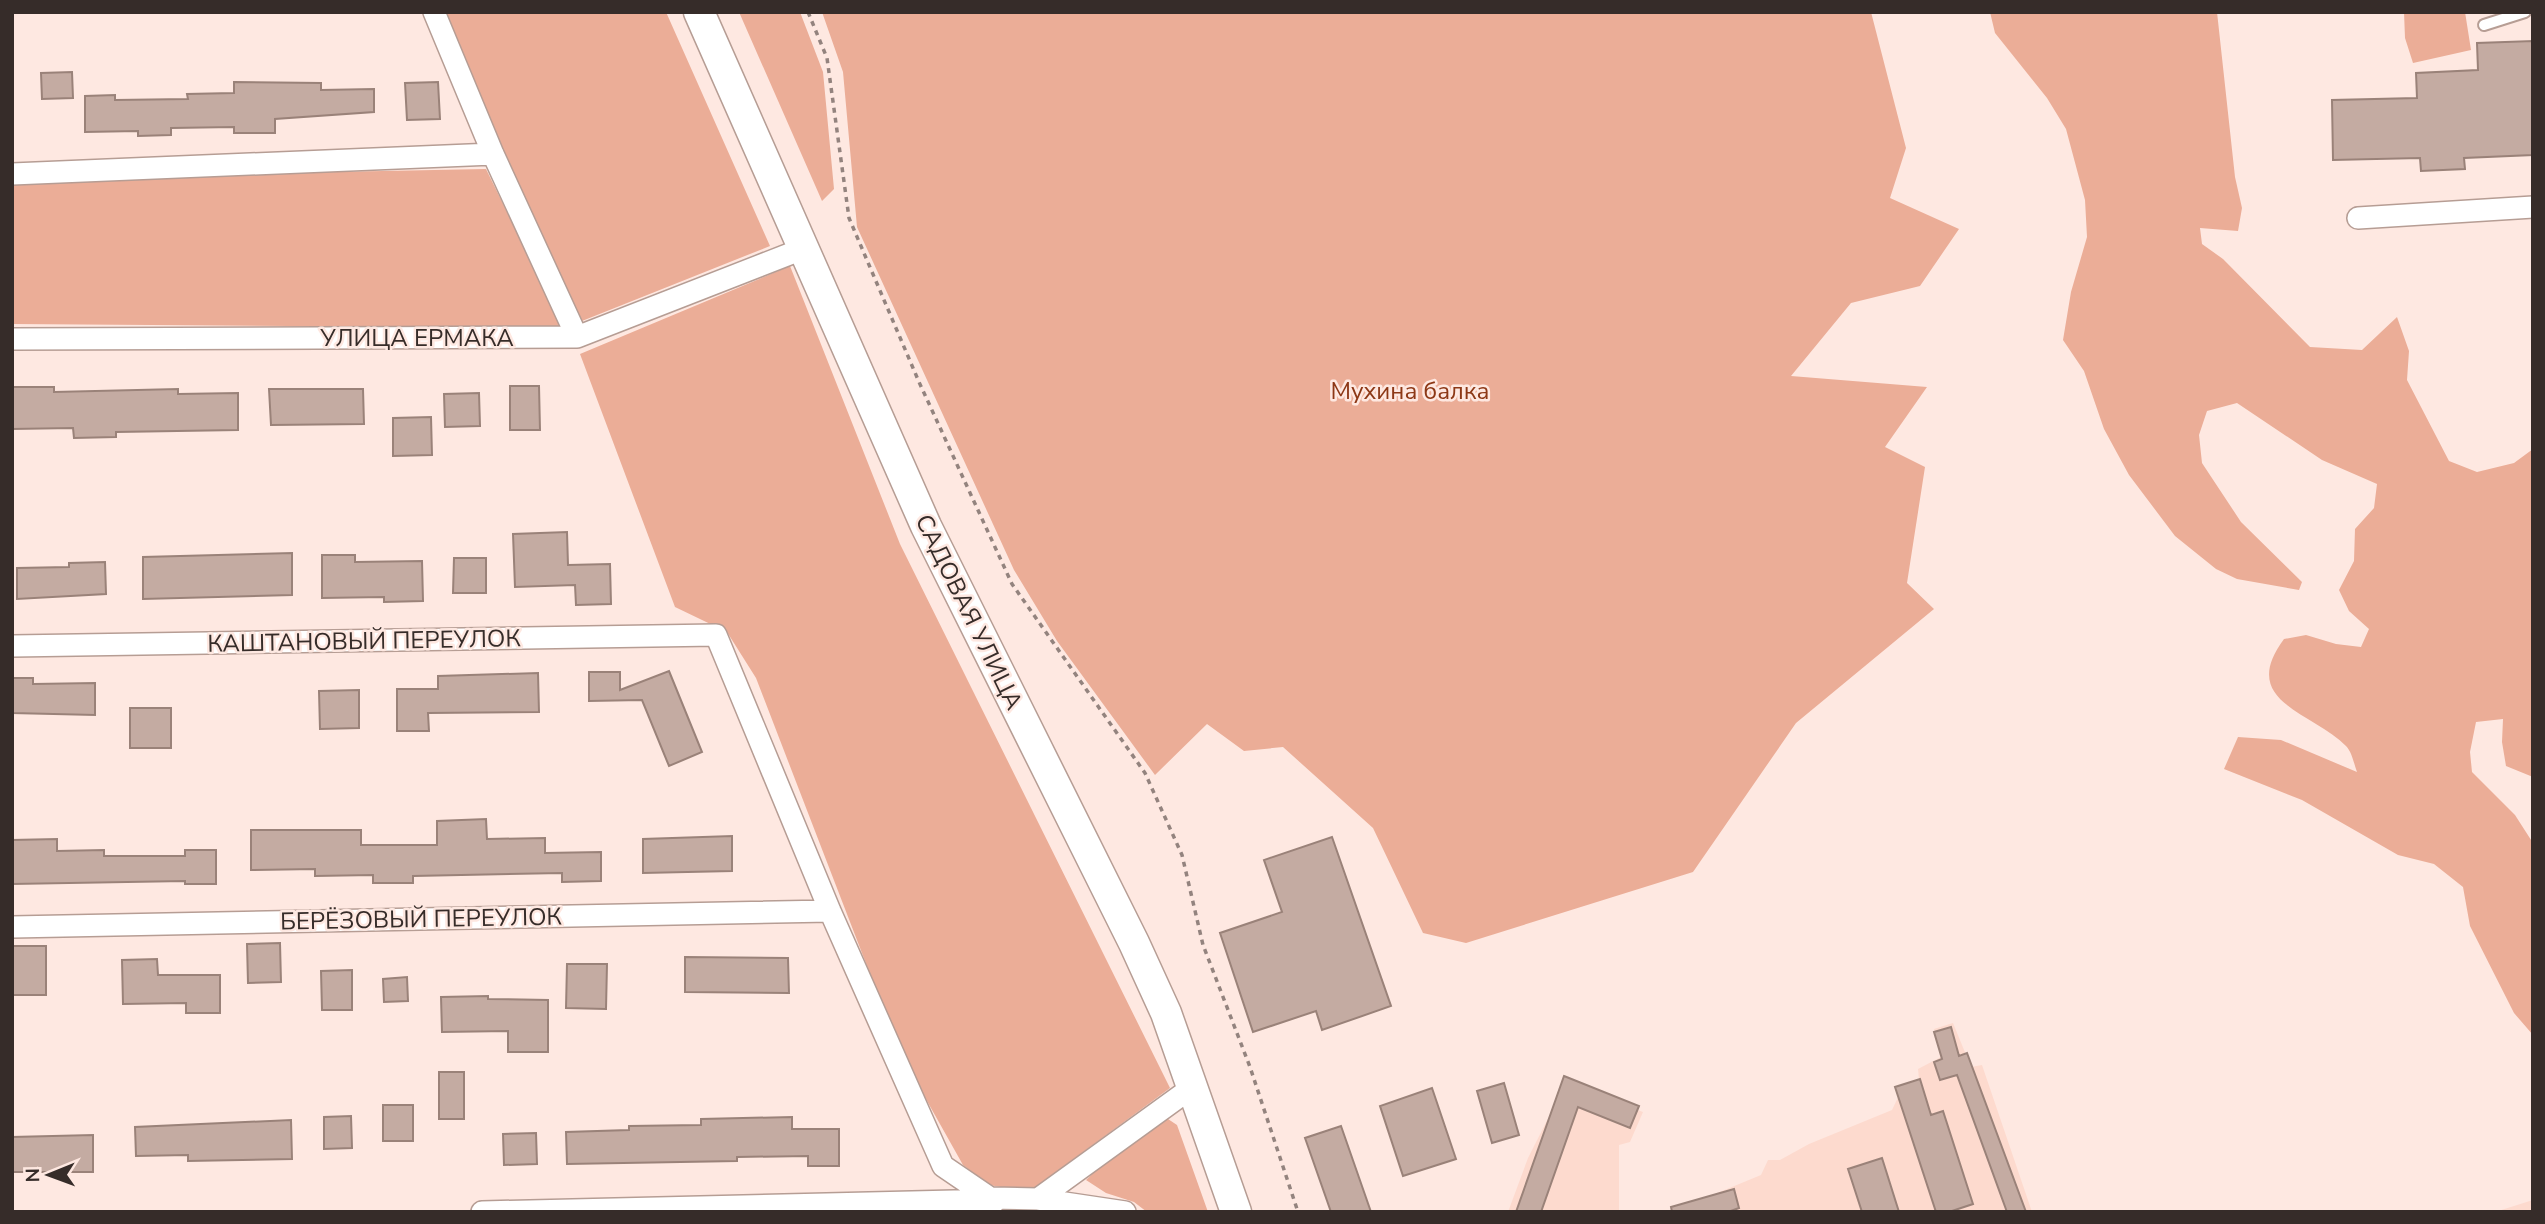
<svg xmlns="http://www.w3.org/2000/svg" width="2545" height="1224" viewBox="0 0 2545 1224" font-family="'Nunito Sans',sans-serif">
<rect width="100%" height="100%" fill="#fee8e1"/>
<path fill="#fddace" d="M 1953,1023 L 1971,1067 L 1982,1065 L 2032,1212 L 1671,1212 L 1761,1175 L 1768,1160 L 1780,1160 L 1809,1144 L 1892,1110 L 1903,1087 L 1919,1079 L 1918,1069 L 1941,1057 L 1934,1029 Z
M 1566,1083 L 1643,1112 L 1630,1142 L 1619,1145 L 1619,1212 L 1508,1212 L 1528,1158 Z
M 2533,1200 L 2533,1212 L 2495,1212 Z"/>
<path fill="#ebad97" d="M 445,12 L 666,12 L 770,246 L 582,321 L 504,159 Z
M 739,12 L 800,12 L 823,72 L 834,189 L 822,201 Z
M 822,12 L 1871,12 L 1906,148 L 1890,198 L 1959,229 L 1920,286 L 1851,303 L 1791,376 L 1927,387 L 1885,447 L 1925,467 L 1907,583 L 1934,609 L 1796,723 L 1693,872 L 1466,943 L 1423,933 L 1373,828 L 1283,747 L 1244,751 L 1207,724 L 1155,775 L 1057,641 L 1014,570 L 857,227 L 843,72 Z
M 1990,12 L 2217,12 L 2235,177 L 2242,208 L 2238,231 L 2200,228 L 2202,244 L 2223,259 L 2310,347 L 2362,350 L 2397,317 L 2409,351 L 2407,380 L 2449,461 L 2477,472 L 2514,463 L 2533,449 L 2533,777 L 2506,766 L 2502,742 L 2503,719 L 2476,722 L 2470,752 L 2472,772 L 2515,815 L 2533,843 L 2533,1035 L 2514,1013 L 2470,926 L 2463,887 L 2434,864 L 2398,855 L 2302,800 L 2224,769 L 2238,737 L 2281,740 L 2357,772 C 2354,764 2352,752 2346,746 C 2313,712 2237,702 2284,639 L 2306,635 L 2336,644 L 2361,647 L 2369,629 L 2349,611 L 2339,590 L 2354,561 L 2355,529 L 2374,508 L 2377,484 L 2322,460 L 2237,403 L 2207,411 L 2199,435 L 2202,463 L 2241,522 L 2302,582 L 2299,590 L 2237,579 L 2216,569 L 2175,536 L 2129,475 L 2104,429 L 2084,371 L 2063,340 L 2071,292 L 2087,237 L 2085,200 L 2066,129 L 2047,98 L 1995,33 Z
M 2404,12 L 2465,12 L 2471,50 L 2413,63 L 2405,38 Z
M 486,169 L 564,328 L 12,324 L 12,178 Z
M 790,266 L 900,544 L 1170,1088 L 1029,1192 L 989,1185 L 963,1165 L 913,1076 L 872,979 L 756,678 L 727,632 L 675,607 L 580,354 Z
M 1162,1115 L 1177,1125 L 1208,1212 L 1147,1212 L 1134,1202 L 1106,1193 L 1086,1180 L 1121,1146 Z"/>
<path fill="#c4aba2" stroke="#9a8279" stroke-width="2" d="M 2533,41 L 2533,155 L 2464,158 L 2465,169 L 2421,171 L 2420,158 L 2333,160 L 2332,100 L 2417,98 L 2416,73 L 2478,70 L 2477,43 Z
M 72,72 L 73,98 L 42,99 L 41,73 Z
M 234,82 L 321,83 L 321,90 L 374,89 L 374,112 L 275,119 L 275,133 L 234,133 L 234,127 L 171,128 L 171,135 L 138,136 L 138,131 L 85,132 L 85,96 L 115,95 L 115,100 L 188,99 L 187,94 L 234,93 Z
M 438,82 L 440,119 L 407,120 L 405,83 Z
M 510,386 L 539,386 L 540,430 L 510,430 Z
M 12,387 L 54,387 L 54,392 L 178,389 L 178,394 L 238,393 L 238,430 L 116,432 L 116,437 L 74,438 L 73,428 L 12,429 Z
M 269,389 L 363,389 L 364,424 L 271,425 Z
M 479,393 L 480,426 L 445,427 L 444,394 Z
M 431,417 L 432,455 L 393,456 L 393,418 Z
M 567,532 L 568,565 L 610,564 L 611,604 L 576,605 L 575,585 L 515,587 L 513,534 Z
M 292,553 L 292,595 L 143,599 L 143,557 Z
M 322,555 L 355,555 L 355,562 L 422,561 L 423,601 L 384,602 L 384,597 L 322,598 Z
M 454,558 L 486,558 L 486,593 L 453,593 Z
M 105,562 L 106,594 L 17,599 L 17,568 L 69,567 L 69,563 Z
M 669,671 L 702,752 L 669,766 L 642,700 L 589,701 L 589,672 L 620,672 L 620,690 Z
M 538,673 L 539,712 L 428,713 L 429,731 L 397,731 L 397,689 L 438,689 L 438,676 Z
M 12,678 L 33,678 L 33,684 L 95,683 L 95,715 L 12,713 Z
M 359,690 L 359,728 L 320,729 L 319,691 Z
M 130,708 L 171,708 L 171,748 L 130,748 Z
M 486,819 L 487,839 L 545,838 L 545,853 L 601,852 L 601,881 L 562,882 L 562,873 L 413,876 L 413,883 L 373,883 L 373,875 L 315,876 L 315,869 L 251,870 L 251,830 L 361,830 L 361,845 L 437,845 L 437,821 Z
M 732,836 L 732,871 L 643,873 L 643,839 Z
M 1332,837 L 1391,1006 L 1322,1030 L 1316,1011 L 1253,1032 L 1220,933 L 1282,912 L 1264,860 Z
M 57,839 L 57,851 L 104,850 L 104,856 L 185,856 L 185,850 L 216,850 L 216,884 L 185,884 L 185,881 L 12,884 L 12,840 Z
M 280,943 L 281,982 L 248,983 L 247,944 Z
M 12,946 L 46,946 L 46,995 L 12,995 Z
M 685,957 L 788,958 L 789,993 L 685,992 Z
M 157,959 L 158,975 L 220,975 L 220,1013 L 186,1013 L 186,1003 L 123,1004 L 122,960 Z
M 567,964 L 607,964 L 606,1009 L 566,1008 Z
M 352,970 L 352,1010 L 322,1010 L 321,971 Z
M 407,977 L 408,1001 L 384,1002 L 383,979 Z
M 488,996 L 488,999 L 548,1000 L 548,1052 L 508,1052 L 508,1031 L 442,1032 L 441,997 Z
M 1951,1027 L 1959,1056 L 1967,1053 L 2026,1212 L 2007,1212 L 1957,1075 L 1940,1080 L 1934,1062 L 1942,1059 L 1934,1032 Z
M 439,1072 L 464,1072 L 464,1119 L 439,1119 Z
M 1564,1076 L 1639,1106 L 1630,1128 L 1578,1107 L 1541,1212 L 1516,1212 Z
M 1920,1079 L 1931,1115 L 1943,1111 L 1973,1204 L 1949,1212 L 1936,1212 L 1895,1087 Z
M 1504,1083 L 1519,1135 L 1492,1143 L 1477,1091 Z
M 1432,1088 L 1456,1159 L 1403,1176 L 1380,1106 Z
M 383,1105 L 413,1105 L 413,1141 L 383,1141 Z
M 351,1116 L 352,1148 L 324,1149 L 324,1117 Z
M 792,1117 L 792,1129 L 839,1129 L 839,1166 L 808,1166 L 808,1156 L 737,1157 L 737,1161 L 567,1164 L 566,1132 L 629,1130 L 629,1126 L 701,1125 L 701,1119 Z
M 291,1120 L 292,1159 L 188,1161 L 188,1155 L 136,1156 L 135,1127 Z
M 1341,1126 L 1371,1212 L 1331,1212 L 1305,1138 Z
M 536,1133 L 537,1164 L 504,1165 L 503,1134 Z
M 93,1135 L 93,1172 L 12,1172 L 12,1137 Z
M 1882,1158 L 1899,1212 L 1862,1212 L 1848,1169 Z
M 1734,1189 L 1739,1208 L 1728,1212 L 1672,1212 L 1671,1207 Z"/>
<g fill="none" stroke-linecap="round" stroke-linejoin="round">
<defs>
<path id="service" d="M 2484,25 L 2525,12"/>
<path id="minor" d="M 434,12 L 493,154 L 577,337
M 12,174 L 493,154
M 2358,218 L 2533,207
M 12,339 L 577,337 L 805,248
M 12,646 L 716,635 L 830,911 L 943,1166 L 990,1198 L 1038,1199 L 1125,1212
M 12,927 L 830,911
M 1033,1199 L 1038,1199 L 1194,1086
M 482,1212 L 997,1200"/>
<path id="secondary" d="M 699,12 L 926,526 L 1134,943 L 1166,1013 L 1236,1212"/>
</defs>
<use href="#service" stroke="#b69d94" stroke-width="14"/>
<use href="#minor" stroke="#b69d94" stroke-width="24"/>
<use href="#secondary" stroke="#b69d94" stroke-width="33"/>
<path stroke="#93837e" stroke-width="3.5" stroke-dasharray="5 5" stroke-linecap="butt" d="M 808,12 L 827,58 L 849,218 L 919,382 L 1012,584 L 1145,773 L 1182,855 L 1203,945 L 1250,1067 L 1298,1212"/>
<use href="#service" stroke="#fff" stroke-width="10"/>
<use href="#minor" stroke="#fff" stroke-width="21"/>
<use href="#secondary" stroke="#fff" stroke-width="30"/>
</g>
<g text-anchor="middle" stroke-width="5" stroke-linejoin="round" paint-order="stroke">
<g font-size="24" fill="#362c29" stroke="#fee8e1">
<text x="417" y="346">УЛИЦА ЕРМАКА</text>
<text transform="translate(969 612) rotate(64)" y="8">САДОВАЯ УЛИЦА</text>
<text transform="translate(364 641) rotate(-1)" y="8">КАШТАНОВЫЙ ПЕРЕУЛОК</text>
<text transform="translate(421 919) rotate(-1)" y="8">БЕРЁЗОВЫЙ ПЕРЕУЛОК</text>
</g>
<g font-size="24" fill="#8d3816" stroke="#fee8e1">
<text x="1410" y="399">Мухина балка</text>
</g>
</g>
<rect width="2545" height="1224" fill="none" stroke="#362c29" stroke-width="28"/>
<g transform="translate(49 1175) rotate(269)" stroke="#fee8e1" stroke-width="5" paint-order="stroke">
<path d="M0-5L12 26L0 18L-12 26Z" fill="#362c29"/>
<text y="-10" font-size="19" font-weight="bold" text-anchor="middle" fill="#362c29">N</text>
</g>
</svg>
